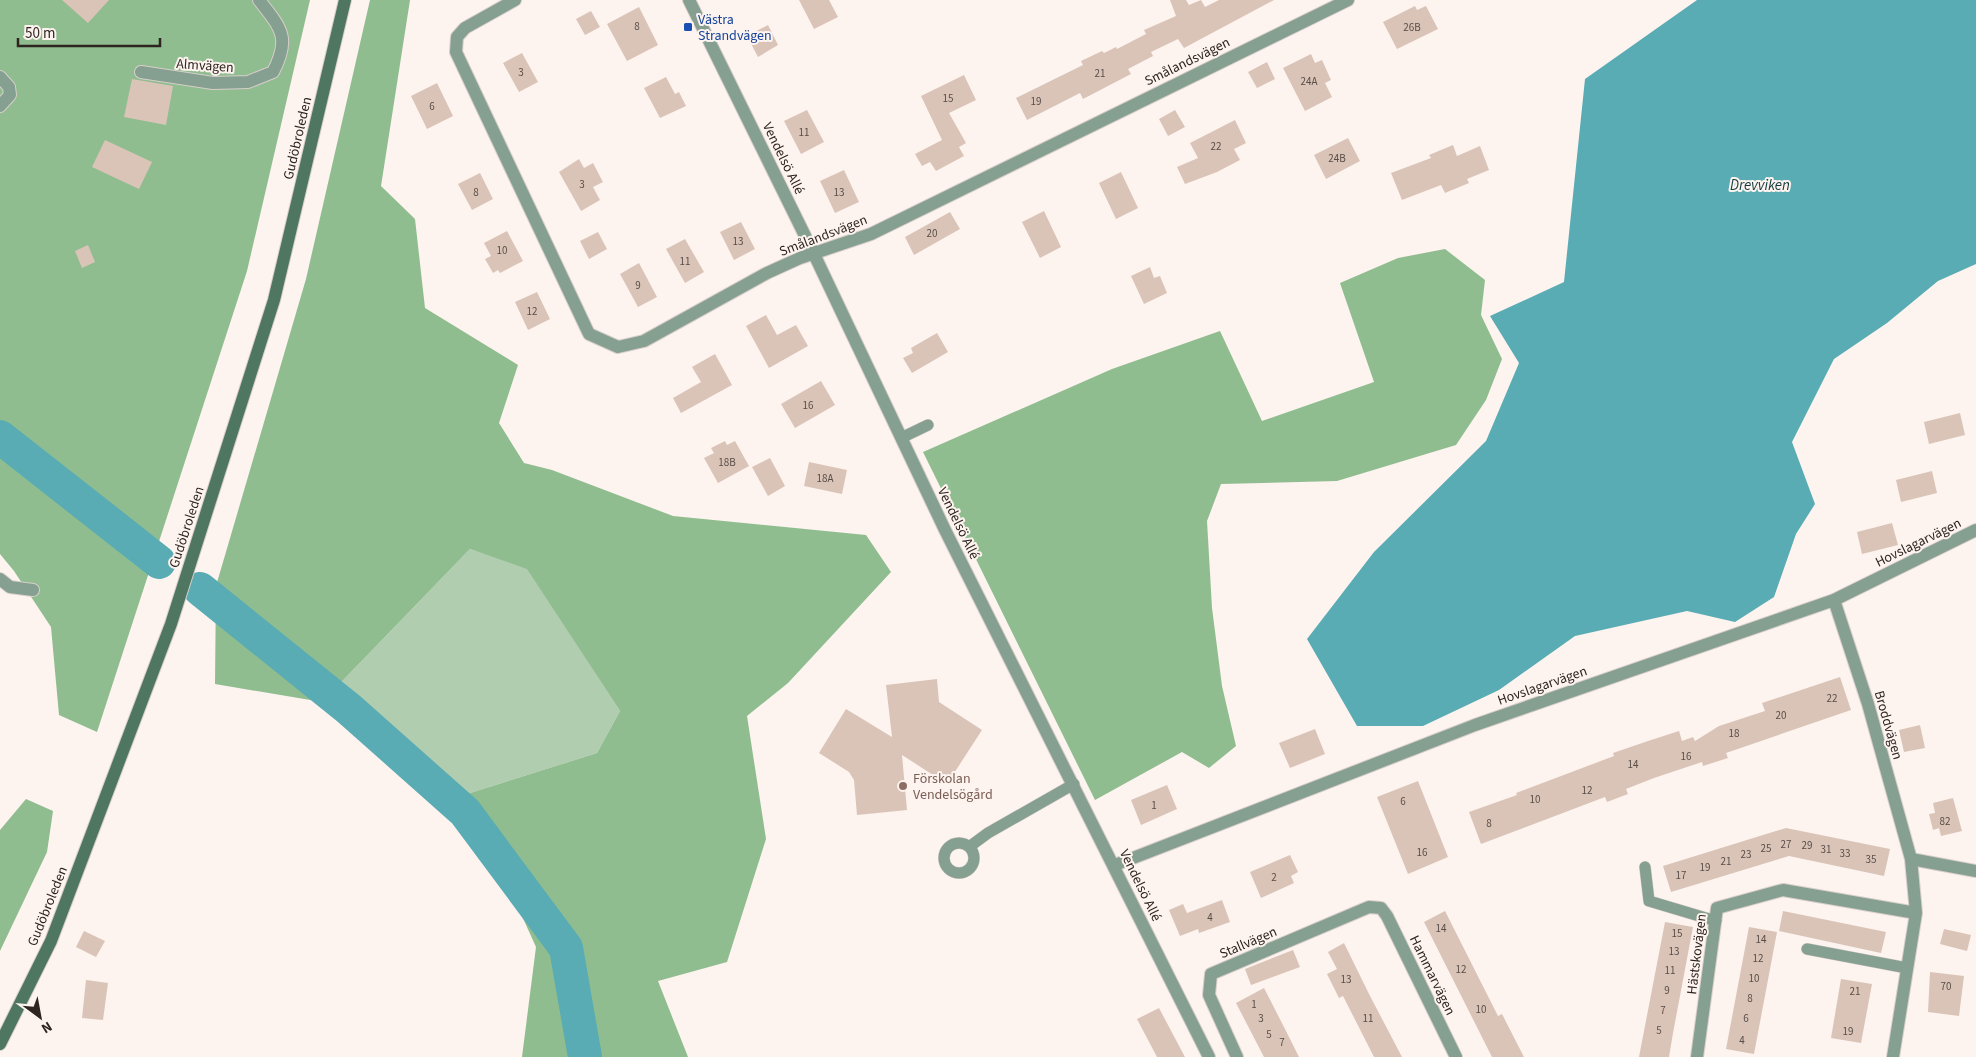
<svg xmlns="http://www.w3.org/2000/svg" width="1976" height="1057" viewBox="0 0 1976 1057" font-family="'Source Sans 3',sans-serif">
<rect width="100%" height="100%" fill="#fdf3ef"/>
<path fill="#b1cdb0" d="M 470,549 L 527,568 L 620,711 L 597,753 L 467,794 L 322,702 Z"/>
<path fill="#8fbd8f" d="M 0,0 L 310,0 L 247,271 L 97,732 L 59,715 L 51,627 L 14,571 L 0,554 Z
M 370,0 L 410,0 L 381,186 L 415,219 L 425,308 L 518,365 L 499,423 L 524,463 L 552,470 L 673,516 L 866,535 L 891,572 L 788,683 L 747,716 L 766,839 L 727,962 L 658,981 L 688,1057 L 522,1057 L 536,947 L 467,794 L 597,753 L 620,711 L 527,569 L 470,549 L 322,702 L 215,684 L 216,586 L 306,279 Z
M 1445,249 L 1485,280 L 1481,315 L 1502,359 L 1486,400 L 1456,445 L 1337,481 L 1221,484 L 1207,521 L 1212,608 L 1222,686 L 1236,746 L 1209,768 L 1182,752 L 1095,800 L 923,452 L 1112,369 L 1220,331 L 1262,421 L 1374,382 L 1340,283 L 1398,258 Z
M 26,799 L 53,811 L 47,852 L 0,951 L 0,830 Z"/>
<path fill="#59acb4" d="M 1697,0 L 1976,0 L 1976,264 L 1938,281 L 1887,323 L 1834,359 L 1792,442 L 1815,504 L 1796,534 L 1774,597 L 1735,622 L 1687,611 L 1575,636 L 1499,690 L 1423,726 L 1357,726 L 1307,639 L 1374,552 L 1486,441 L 1519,363 L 1490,316 L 1564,282 L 1585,79 Z"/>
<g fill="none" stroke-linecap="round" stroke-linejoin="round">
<path stroke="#59acb4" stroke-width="34" d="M 0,437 L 159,562
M 200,589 L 349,709 L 465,812 L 566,948 L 585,1057"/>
</g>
<path fill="#dac4b8" d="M 62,0 L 109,0 L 88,23 Z
M 799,0 L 829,0 L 838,17 L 814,29 Z
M 1170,0 L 1186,0 L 1189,5 L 1201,0 L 1205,7 L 1219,0 L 1274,0 L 1184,48 L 1178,39 L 1151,52 L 1153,56 L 1128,69 L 1131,74 L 1083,99 L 1080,93 L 1027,120 L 1016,98 L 1083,65 L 1081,61 L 1102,51 L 1104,53 L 1116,47 L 1117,49 L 1146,34 L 1144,30 L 1176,16 Z
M 1415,6 L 1417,10 L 1426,6 L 1438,29 L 1397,49 L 1383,22 Z
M 639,7 L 658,45 L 627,61 L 607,24 Z
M 591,11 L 600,27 L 585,35 L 576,19 Z
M 768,25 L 778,45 L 758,57 L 747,36 Z
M 522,53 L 538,82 L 519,92 L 503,63 Z
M 1311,54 L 1315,63 L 1322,60 L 1331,80 L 1325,83 L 1332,97 L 1305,111 L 1283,68 Z
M 1267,62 L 1275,79 L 1257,88 L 1248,72 Z
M 964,75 L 976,100 L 949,113 L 966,143 L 959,147 L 964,156 L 936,171 L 930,162 L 922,166 L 915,154 L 942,140 L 921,96 Z
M 666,77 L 675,94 L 679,92 L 686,106 L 660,118 L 644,88 Z
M 132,79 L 173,86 L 166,125 L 124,117 Z
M 437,83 L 453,116 L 427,129 L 411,96 Z
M 807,110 L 824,142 L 801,154 L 784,121 Z
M 1175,110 L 1185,127 L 1168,136 L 1159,119 Z
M 1235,120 L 1246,143 L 1234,149 L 1240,160 L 1217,172 L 1185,184 L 1177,167 L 1198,158 L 1190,143 Z
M 1348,138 L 1360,161 L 1326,179 L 1314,155 Z
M 105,140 L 152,162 L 139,189 L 92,167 Z
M 1453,145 L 1457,156 L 1480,146 L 1489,170 L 1467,179 L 1469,183 L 1445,193 L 1441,185 L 1402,200 L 1391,173 L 1431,158 L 1429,155 Z
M 579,159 L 584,168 L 593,163 L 603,182 L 593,187 L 600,200 L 581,211 L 559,172 Z
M 844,170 L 859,202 L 835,213 L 820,181 Z
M 1121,172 L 1138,208 L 1116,219 L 1099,183 Z
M 480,173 L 493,199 L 472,210 L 458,184 Z
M 1044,211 L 1061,247 L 1040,258 L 1022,222 Z
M 950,212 L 960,229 L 914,255 L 905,237 Z
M 741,222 L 755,249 L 734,260 L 720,232 Z
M 507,231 L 523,261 L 500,273 L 498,270 L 493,273 L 485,259 L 491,256 L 484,243 Z
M 598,232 L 607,249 L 589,259 L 580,241 Z
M 685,239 L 704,272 L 685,283 L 666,249 Z
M 88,245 L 95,262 L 82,268 L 75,251 Z
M 639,263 L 657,297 L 638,307 L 620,274 Z
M 1150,267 L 1154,278 L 1160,276 L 1167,293 L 1144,304 L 1131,276 Z
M 537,292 L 550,319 L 528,330 L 515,302 Z
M 766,315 L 777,335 L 796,325 L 808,346 L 769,368 L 746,326 Z
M 937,333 L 948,352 L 912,373 L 903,358 L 913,353 L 911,348 Z
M 715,354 L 732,385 L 681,413 L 673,398 L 701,382 L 692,367 Z
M 821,381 L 835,405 L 795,428 L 781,404 Z
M 1960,413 L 1965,435 L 1929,444 L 1924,422 Z
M 725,441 L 727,445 L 735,441 L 749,466 L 718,483 L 704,458 L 714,453 L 711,448 Z
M 770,458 L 785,486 L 768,496 L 752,467 Z
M 809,462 L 847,470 L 842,494 L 804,486 Z
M 1932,471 L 1937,493 L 1901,502 L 1896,480 Z
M 1892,523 L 1898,545 L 1862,554 L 1857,532 Z
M 1840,677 L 1851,710 L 1726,753 L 1728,758 L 1703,766 L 1702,762 L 1654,778 L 1626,789 L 1628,794 L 1607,802 L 1605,797 L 1481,844 L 1469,812 L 1517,795 L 1516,793 L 1614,756 L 1613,753 L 1648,741 L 1679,731 L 1682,741 L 1693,737 L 1695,741 L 1719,726 L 1765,711 L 1762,703 Z
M 937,679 L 939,702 L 982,730 L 947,784 L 902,755 L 907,810 L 857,815 L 854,780 L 849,772 L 819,753 L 846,709 L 892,737 L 886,685 Z
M 1920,725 L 1925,748 L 1904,752 L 1899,730 Z
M 1315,729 L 1325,754 L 1290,768 L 1279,743 Z
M 1418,781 L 1448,857 L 1408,874 L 1377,797 Z
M 1167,785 L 1177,809 L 1141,825 L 1131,800 Z
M 1953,798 L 1962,831 L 1941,836 L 1939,828 L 1933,830 L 1929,814 L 1935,813 L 1933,803 Z
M 1786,828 L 1890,849 L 1884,876 L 1789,856 L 1671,892 L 1663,866 Z
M 1290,855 L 1298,872 L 1291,876 L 1294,883 L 1261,898 L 1250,872 Z
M 1222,900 L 1230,922 L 1199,933 L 1198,929 L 1180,936 L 1169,910 L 1183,904 L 1187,913 Z
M 1445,911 L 1498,1016 L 1502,1014 L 1524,1057 L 1492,1057 L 1424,922 Z
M 1783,911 L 1886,932 L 1881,953 L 1779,931 Z
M 1665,922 L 1693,927 L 1673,1033 L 1669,1057 L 1639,1057 Z
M 1749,927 L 1777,932 L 1754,1054 L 1726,1049 Z
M 1944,929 L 1971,935 L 1967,951 L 1940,944 Z
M 84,931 L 105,941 L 96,957 L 76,947 Z
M 1344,943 L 1369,994 L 1402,1057 L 1374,1057 L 1343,996 L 1339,998 L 1327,974 L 1337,969 L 1328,952 Z
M 1293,950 L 1300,967 L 1251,985 L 1245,969 Z
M 1930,972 L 1964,976 L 1959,1016 L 1928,1012 Z
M 1841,979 L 1872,984 L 1861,1043 L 1831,1038 Z
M 86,980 L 108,983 L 103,1020 L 82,1018 Z
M 1264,988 L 1285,1029 L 1299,1057 L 1264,1057 L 1236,1003 Z
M 1159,1008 L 1185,1057 L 1157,1057 L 1137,1019 Z"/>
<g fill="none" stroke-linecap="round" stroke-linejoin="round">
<defs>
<path id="service" d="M 901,438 L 928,425
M944 858a15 15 0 1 1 30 0a15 15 0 1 1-30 0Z
M 969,847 L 988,833 L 1074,784
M 1645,867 L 1649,901 L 1716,921
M 1807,949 L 1907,968"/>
<path id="minor" d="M 515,0 L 465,28 L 457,37 L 456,52 L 589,334 L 618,347 L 644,341 L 767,273 L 800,258 L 871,234 L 1348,0
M 689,0 L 814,254 L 945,530 L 1209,1057
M 141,72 L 213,83 L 248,82 L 273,72 C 291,38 281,28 259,0
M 0,77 L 9,87 L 10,95 L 0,106
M 0,579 L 10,587 L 33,590
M 1834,600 L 1868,704 L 1911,859 L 1916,913 L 1893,1057
M 1911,859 L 1976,871
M 1115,865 L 1475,725 L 1834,600 L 1976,530
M 1237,1057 L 1209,995 L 1211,974 L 1369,907 L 1381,908 L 1387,916 L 1456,1057
M 1697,1057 L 1717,908 L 1783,890 L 1916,913"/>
<path id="secondary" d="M 0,1044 L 51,941 L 171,624 L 274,300 L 345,0"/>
</defs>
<use href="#service" stroke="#d8ceca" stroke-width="12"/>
<use href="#minor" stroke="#d8ceca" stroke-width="14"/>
<use href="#secondary" stroke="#d8ceca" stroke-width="14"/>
<use href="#service" stroke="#859f91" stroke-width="11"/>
<use href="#minor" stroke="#859f91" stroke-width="12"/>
<use href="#secondary" stroke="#4f7661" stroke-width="12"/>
</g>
<rect fill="#1a4fb4" stroke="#fdf3ef" stroke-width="2" x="683" y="22" width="10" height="10" rx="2.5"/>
<circle fill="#8d6e63" stroke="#fdf3ef" stroke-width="2" cx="903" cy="786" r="5"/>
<g text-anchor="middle" stroke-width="4" stroke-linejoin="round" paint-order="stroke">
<g font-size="11" fill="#594d47">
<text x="637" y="30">8</text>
<text x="1412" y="31">26B</text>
<text x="521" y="76">3</text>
<text x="1100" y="77">21</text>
<text x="1309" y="85">24A</text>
<text x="948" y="102">15</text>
<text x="1036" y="105">19</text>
<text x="432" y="110">6</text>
<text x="804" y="136">11</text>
<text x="1216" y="150">22</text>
<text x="1337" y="162">24B</text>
<text x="582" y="188">3</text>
<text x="476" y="196">8</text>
<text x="839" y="196">13</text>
<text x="932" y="237">20</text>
<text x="738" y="245">13</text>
<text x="502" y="254">10</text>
<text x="685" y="265">11</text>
<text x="638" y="289">9</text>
<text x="532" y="315">12</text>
<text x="808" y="409">16</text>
<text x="727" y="466">18B</text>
<text x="825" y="482">18A</text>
<text x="1832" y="702">22</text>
<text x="1781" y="719">20</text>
<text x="1734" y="737">18</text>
<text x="1686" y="760">16</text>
<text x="1633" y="768">14</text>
<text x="1587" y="794">12</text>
<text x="1535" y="803">10</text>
<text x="1403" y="805">6</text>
<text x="1154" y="809">1</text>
<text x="1945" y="825">82</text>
<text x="1489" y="827">8</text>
<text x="1786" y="848">27</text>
<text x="1807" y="849">29</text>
<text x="1766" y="852">25</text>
<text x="1826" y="853">31</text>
<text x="1422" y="856">16</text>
<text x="1845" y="857">33</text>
<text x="1746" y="858">23</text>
<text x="1871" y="863">35</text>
<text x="1726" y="865">21</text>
<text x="1705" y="871">19</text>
<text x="1681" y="879">17</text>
<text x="1274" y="881">2</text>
<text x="1210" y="921">4</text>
<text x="1441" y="932">14</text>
<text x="1677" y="937">15</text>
<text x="1761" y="943">14</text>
<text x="1674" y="955">13</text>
<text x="1758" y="962">12</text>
<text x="1461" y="973">12</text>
<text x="1670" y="974">11</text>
<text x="1754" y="982">10</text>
<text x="1346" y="983">13</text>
<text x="1946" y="990">70</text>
<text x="1667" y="994">9</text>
<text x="1855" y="995">21</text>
<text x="1750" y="1002">8</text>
<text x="1254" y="1008">1</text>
<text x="1481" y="1013">10</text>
<text x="1663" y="1014">7</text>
<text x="1261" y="1022">3</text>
<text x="1368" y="1022">11</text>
<text x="1746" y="1022">6</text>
<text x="1659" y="1034">5</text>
<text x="1848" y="1035">19</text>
<text x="1269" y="1038">5</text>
<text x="1742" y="1044">4</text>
<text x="1282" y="1046">7</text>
</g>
<g font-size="14" fill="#164399" stroke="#fdf3ef" text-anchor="start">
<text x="698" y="24">Västra<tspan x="698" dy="16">Strandvägen</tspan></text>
</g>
<g font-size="14" fill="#2e2521" stroke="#fdf3ef">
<text transform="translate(1187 61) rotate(-26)" y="5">Smålandsvägen</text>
<text transform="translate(205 65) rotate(4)" y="5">Almvägen</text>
<text transform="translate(297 138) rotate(-77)" y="5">Gudöbroleden</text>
<text transform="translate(784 158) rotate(64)" y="5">Vendelsö Allé</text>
<text transform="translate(823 235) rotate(-21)" y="5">Smålandsvägen</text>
<text transform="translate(959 523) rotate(64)" y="5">Vendelsö Allé</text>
<text transform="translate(186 527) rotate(-72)" y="5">Gudöbroleden</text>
<text transform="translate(1918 542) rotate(-26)" y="5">Hovslagarvägen</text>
<text transform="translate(1542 685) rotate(-19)" y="5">Hovslagarvägen</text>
<text transform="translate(1889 725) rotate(74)" y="5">Broddvägen</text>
<text transform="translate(1141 885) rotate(64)" y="5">Vendelsö Allé</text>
<text transform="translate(47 906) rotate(-68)" y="5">Gudöbroleden</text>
<text transform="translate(1248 942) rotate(-23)" y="5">Stallvägen</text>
<text transform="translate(1696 954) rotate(-83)" y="5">Hästskovägen</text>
<text transform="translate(1433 975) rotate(64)" y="5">Hammarvägen</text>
</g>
<g font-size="14" fill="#785e54" stroke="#fdf3ef" text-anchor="start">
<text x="913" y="783">Förskolan<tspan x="913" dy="16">Vendelsögård</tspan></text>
</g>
<g font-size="15" font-style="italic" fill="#133b3f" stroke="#fdf3ef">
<text x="1760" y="190">Drevviken</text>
</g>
</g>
<g transform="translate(40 1017) rotate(148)" stroke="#fdf3ef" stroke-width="4" paint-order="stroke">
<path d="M0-4L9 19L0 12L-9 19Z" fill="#2e2521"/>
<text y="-8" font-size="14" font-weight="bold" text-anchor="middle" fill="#2e2521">N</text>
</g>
<path d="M18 38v8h142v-8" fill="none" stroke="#2e2521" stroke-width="2.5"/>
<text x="25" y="38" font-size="15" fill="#2e2521" stroke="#fdf3ef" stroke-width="4" paint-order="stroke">50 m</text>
</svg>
